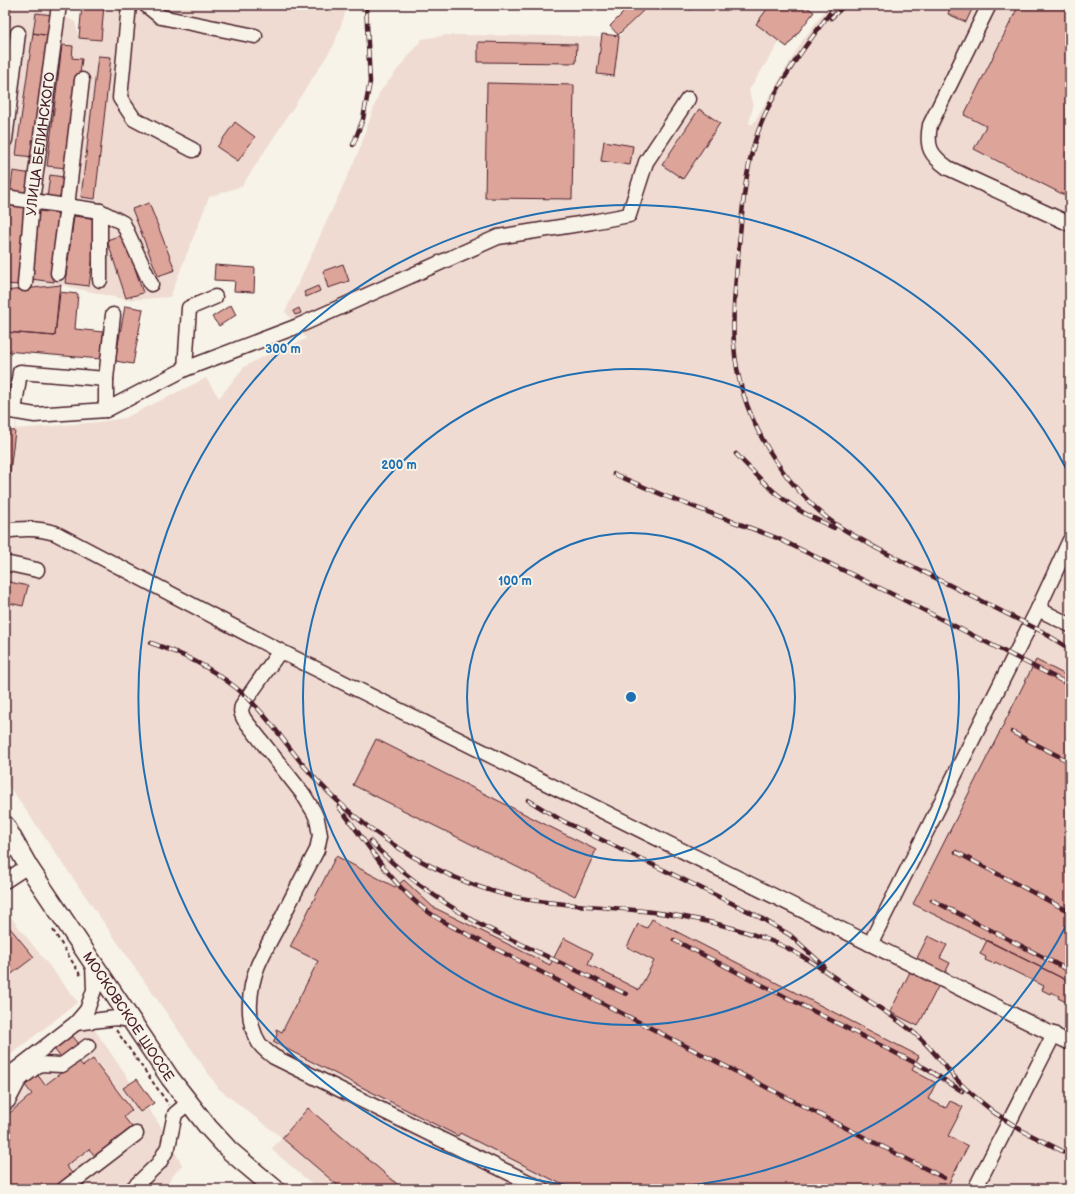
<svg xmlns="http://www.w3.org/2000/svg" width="1075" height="1194" viewBox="0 0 1075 1194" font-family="'Balsamiq Sans',sans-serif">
<rect width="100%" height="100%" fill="#f7f3e8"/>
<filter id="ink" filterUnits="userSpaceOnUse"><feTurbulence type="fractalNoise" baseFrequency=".025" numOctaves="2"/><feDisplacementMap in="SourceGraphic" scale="8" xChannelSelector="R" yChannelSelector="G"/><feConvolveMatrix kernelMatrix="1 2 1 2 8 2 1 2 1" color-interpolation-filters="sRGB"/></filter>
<g filter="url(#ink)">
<path fill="#efdbd1" d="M 5,5 L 46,5 L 75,22 L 79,37 L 101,40 L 104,5 L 348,5 L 334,45 L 242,186 L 209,197 L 170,297 L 127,300 L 61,285 L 5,291 Z
M 645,5 L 803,5 L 749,90 L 753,107 L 749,124 L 753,124 L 803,40 L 829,5 L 1070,5 L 1070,1189 L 318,1189 L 271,1149 L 282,1138 L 219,1089 L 14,793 L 5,783 L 5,457 L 17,420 L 16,429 L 99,422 L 125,418 L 206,378 L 219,398 L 244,367 L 260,358 L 306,339 L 298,326 L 285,312 L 359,151 L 379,93 L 422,39 L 448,35 L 569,36 L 618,38 Z
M 5,910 L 78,1002 L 5,1059 Z
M 93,1027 L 163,1130 L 182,1165 L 162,1189 L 5,1189 L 5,1081 L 66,1034 Z"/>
<path fill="#dda49a" stroke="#4a1f2b" d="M 5,5 L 11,5 L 5,56 Z
M 82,5 L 104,5 L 101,40 L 79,38 Z
M 631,5 L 649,5 L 618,35 L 610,26 Z
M 685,5 L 695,5 L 691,10 Z
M 770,5 L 804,5 L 814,12 L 787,47 L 756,24 Z
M 951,5 L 974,5 L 966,22 L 948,14 Z
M 1019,5 L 1070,5 L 1070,198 L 974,149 L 986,126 L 964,115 Z
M 36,13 L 53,15 L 50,36 L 33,33 Z
M 33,33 L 50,36 L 33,157 L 16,155 Z
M 602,34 L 619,36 L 614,76 L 597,74 Z
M 478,42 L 577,44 L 576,63 L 478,62 Z
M 62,45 L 73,46 L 72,58 L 82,59 L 67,168 L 47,166 Z
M 98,56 L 111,57 L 95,199 L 81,197 Z
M 487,83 L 574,85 L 572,199 L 485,198 Z
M 699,109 L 720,123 L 683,179 L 662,165 Z
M 235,122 L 255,137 L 238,161 L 217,147 Z
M 604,141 L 633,146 L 630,165 L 601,161 Z
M 13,171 L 32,174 L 30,196 L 10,194 Z
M 50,175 L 70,178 L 67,200 L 47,198 Z
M 149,203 L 175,270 L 158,276 L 132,209 Z
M 5,205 L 29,208 L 19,285 L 5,284 Z
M 39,211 L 63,214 L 54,282 L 31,279 Z
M 74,216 L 98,219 L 89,286 L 65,283 Z
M 124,234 L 143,293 L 126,298 L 107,240 Z
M 343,264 L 349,281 L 328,288 L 323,271 Z
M 215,265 L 255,268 L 254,292 L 234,291 L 235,281 L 214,280 Z
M 61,285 L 55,336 L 5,332 L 5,291 Z
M 318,286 L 320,291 L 306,297 L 304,292 Z
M 59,292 L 78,294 L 75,329 L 103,332 L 101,359 L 5,351 L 5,332 L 55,336 Z
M 231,305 L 236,315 L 219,326 L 212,317 Z
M 125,306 L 143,309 L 133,364 L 115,361 Z
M 299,308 L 301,313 L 295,315 L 293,311 Z
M 5,430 L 15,431 L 5,513 Z
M 5,581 L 28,586 L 23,606 L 5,602 Z
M 1036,660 L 1070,677 L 1070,982 L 913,904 Z
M 376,739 L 596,850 L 575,896 L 353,785 Z
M 336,856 L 395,887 L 404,880 L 433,907 L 550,965 L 564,938 L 593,953 L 588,964 L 639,990 L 654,961 L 627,947 L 638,924 L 647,928 L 652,919 L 919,1056 L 912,1070 L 936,1083 L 928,1099 L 946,1108 L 950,1101 L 963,1107 L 948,1136 L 968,1146 L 946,1189 L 571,1189 L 460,1133 L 458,1136 L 273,1042 L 277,1035 L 276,1029 L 282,1032 L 318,961 L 290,947 Z
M 5,922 L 34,957 L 9,976 L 5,971 Z
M 928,936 L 947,945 L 940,958 L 950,963 L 918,1026 L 890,1012 Z
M 987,940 L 1070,982 L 1070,999 L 1068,998 L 1066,1002 L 1058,998 L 1059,996 L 1051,992 L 1050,994 L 1042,990 L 1044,986 L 995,962 L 994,964 L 985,960 L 986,957 L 980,954 Z
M 70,1033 L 80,1045 L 62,1059 L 51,1045 Z
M 93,1059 L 132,1110 L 124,1117 L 132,1127 L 95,1156 L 89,1149 L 66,1166 L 72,1173 L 52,1189 L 5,1189 L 5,1117 L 32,1094 L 24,1084 L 37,1074 L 45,1085 L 78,1060 L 83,1066 Z
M 137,1079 L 154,1103 L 140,1112 L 123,1088 Z
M 308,1108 L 403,1189 L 342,1189 L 282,1138 Z"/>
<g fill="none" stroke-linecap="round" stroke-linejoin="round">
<defs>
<g id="minor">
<path d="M 129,5 L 120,98 L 134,119 L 193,150"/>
<path d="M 146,5 L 161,17 L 255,36"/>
<path d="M 989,5 L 930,125 C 926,147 930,155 948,168 L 1070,224"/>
<path d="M 5,140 L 18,33"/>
<path d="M 5,197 L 100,211 L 123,223 L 151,284"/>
<path d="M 100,211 L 100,280"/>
<path d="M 58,273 L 67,206 L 82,80"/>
<path id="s1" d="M 25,284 L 32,201 L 59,5"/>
<path d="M 185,369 L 189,308 L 215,297"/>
<path d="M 5,410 L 35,415 L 106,410 L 185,369 L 298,326 L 498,237 L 592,222 L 629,215 L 646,162 L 688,99"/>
<path d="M 106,410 L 106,379 L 113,315"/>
<path d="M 14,411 L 20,372 L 106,379"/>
<path d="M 5,531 C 24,528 36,528 55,533 L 280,651 L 1070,1043"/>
<path d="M 1070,540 L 1038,609 L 1070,625"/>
<path d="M 5,563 L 37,570"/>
<path d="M 280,651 L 243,704 C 240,710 241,713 244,719 L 303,794 L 314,812 L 317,819 L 320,835 L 317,850 C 305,873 293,895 282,918 C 274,934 265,949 258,965 C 249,988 245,1021 259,1043 C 263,1049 269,1053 274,1057 L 542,1189"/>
<path d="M 5,881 L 28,866"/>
<path d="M 870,944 L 1038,609"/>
<path d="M 76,1023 L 116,1018 L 131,1020"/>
<path d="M 5,1078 L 76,1023 L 87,1010 L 94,990 L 93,964"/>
<path d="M 5,1103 L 8,1101 L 19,1080 L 40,1064 L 62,1065 L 88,1046"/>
<path d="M 64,1189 L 136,1134"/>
<path d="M 132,1189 L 159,1163 L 168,1147 L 175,1114 L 188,1103"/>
<path d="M 975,1189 L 1054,1034"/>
</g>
<g id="major">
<path id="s2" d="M 5,825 L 28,866 L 170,1078 L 208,1127 L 230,1151 L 275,1189"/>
</g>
</defs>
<use href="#minor" stroke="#4a1f2b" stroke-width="17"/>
<use href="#major" stroke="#4a1f2b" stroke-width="21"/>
<path stroke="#4a1f2b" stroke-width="2" stroke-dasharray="4 3" stroke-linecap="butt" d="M 53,930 L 81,976
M 116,1030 L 169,1105"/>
<use href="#minor" stroke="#f7f3e8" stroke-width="14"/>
<use href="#major" stroke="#f7f3e8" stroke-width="18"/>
<defs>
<path id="rail" d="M 836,5 C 809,41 781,77 763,119 C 746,158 743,203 739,245 C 736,278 732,311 734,345 C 739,412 776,475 827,518 C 842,530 861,539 878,549
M 831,18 L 845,5
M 353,145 L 363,119 L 370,82 L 366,5
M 736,454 C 756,475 775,495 799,510 C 810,517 822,522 834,528
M 614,474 L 665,496 L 777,538 L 894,595 L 1070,685
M 874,547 L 1041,631 L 1070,649
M 151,643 C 183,654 208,666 235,687 C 263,709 282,739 304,766 C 334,801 372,833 412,856 C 439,871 469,885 499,893 C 539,904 582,905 624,909 C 671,913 721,922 766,939 C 800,951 830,975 860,995 C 881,1009 903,1022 921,1039 C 936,1053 947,1070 961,1084 C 972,1095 984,1104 996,1114
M 1012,732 L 1070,762
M 528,800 L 561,820 L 754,914 L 790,935 L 824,966
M 339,807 C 367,842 390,884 427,911 C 435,917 444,922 453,927 L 944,1178
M 370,841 C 403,876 441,902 483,926 L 626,994
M 956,852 L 1070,912
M 932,900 L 1070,971
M 674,940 L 925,1068 L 962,1091
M 992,1111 L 1021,1130 L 1070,1155"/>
</defs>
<use href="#rail" stroke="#4a1f2b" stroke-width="4.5"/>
<use href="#rail" stroke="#f7f3e8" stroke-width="3" stroke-dasharray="9" stroke-linecap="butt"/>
</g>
</g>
<g fill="none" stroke="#1f6fb2" stroke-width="2">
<circle cx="631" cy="697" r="164"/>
<circle cx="631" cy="697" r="328"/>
<path d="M1069 920A492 492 0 0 1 635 1189M627 1189A492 492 0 1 1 1069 474"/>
</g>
<g text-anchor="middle" stroke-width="4" stroke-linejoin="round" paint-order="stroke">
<g font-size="14" fill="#4a1f2b" stroke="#f7f3e8">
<text dy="5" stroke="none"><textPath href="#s1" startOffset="141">УЛИЦА БЕЛИНСКОГО</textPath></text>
<text dy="5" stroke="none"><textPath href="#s2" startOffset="228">МОСКОВСКОЕ ШОССЕ</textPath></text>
</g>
</g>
<circle cx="631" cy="697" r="6" fill="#1f6fb2" stroke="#f7f3e8" stroke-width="2"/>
<g font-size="12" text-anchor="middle" font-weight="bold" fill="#1f6fb2" stroke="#f7f3e8" stroke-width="4" stroke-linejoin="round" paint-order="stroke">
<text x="283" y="353">300 m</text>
<text x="399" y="469">200 m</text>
<text x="515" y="585">100 m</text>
</g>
<rect width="1075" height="1194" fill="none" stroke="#f7f3e8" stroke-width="20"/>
<rect x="10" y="10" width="1055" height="1174" fill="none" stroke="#4a1f2b" stroke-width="1.5" filter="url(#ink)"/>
</svg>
